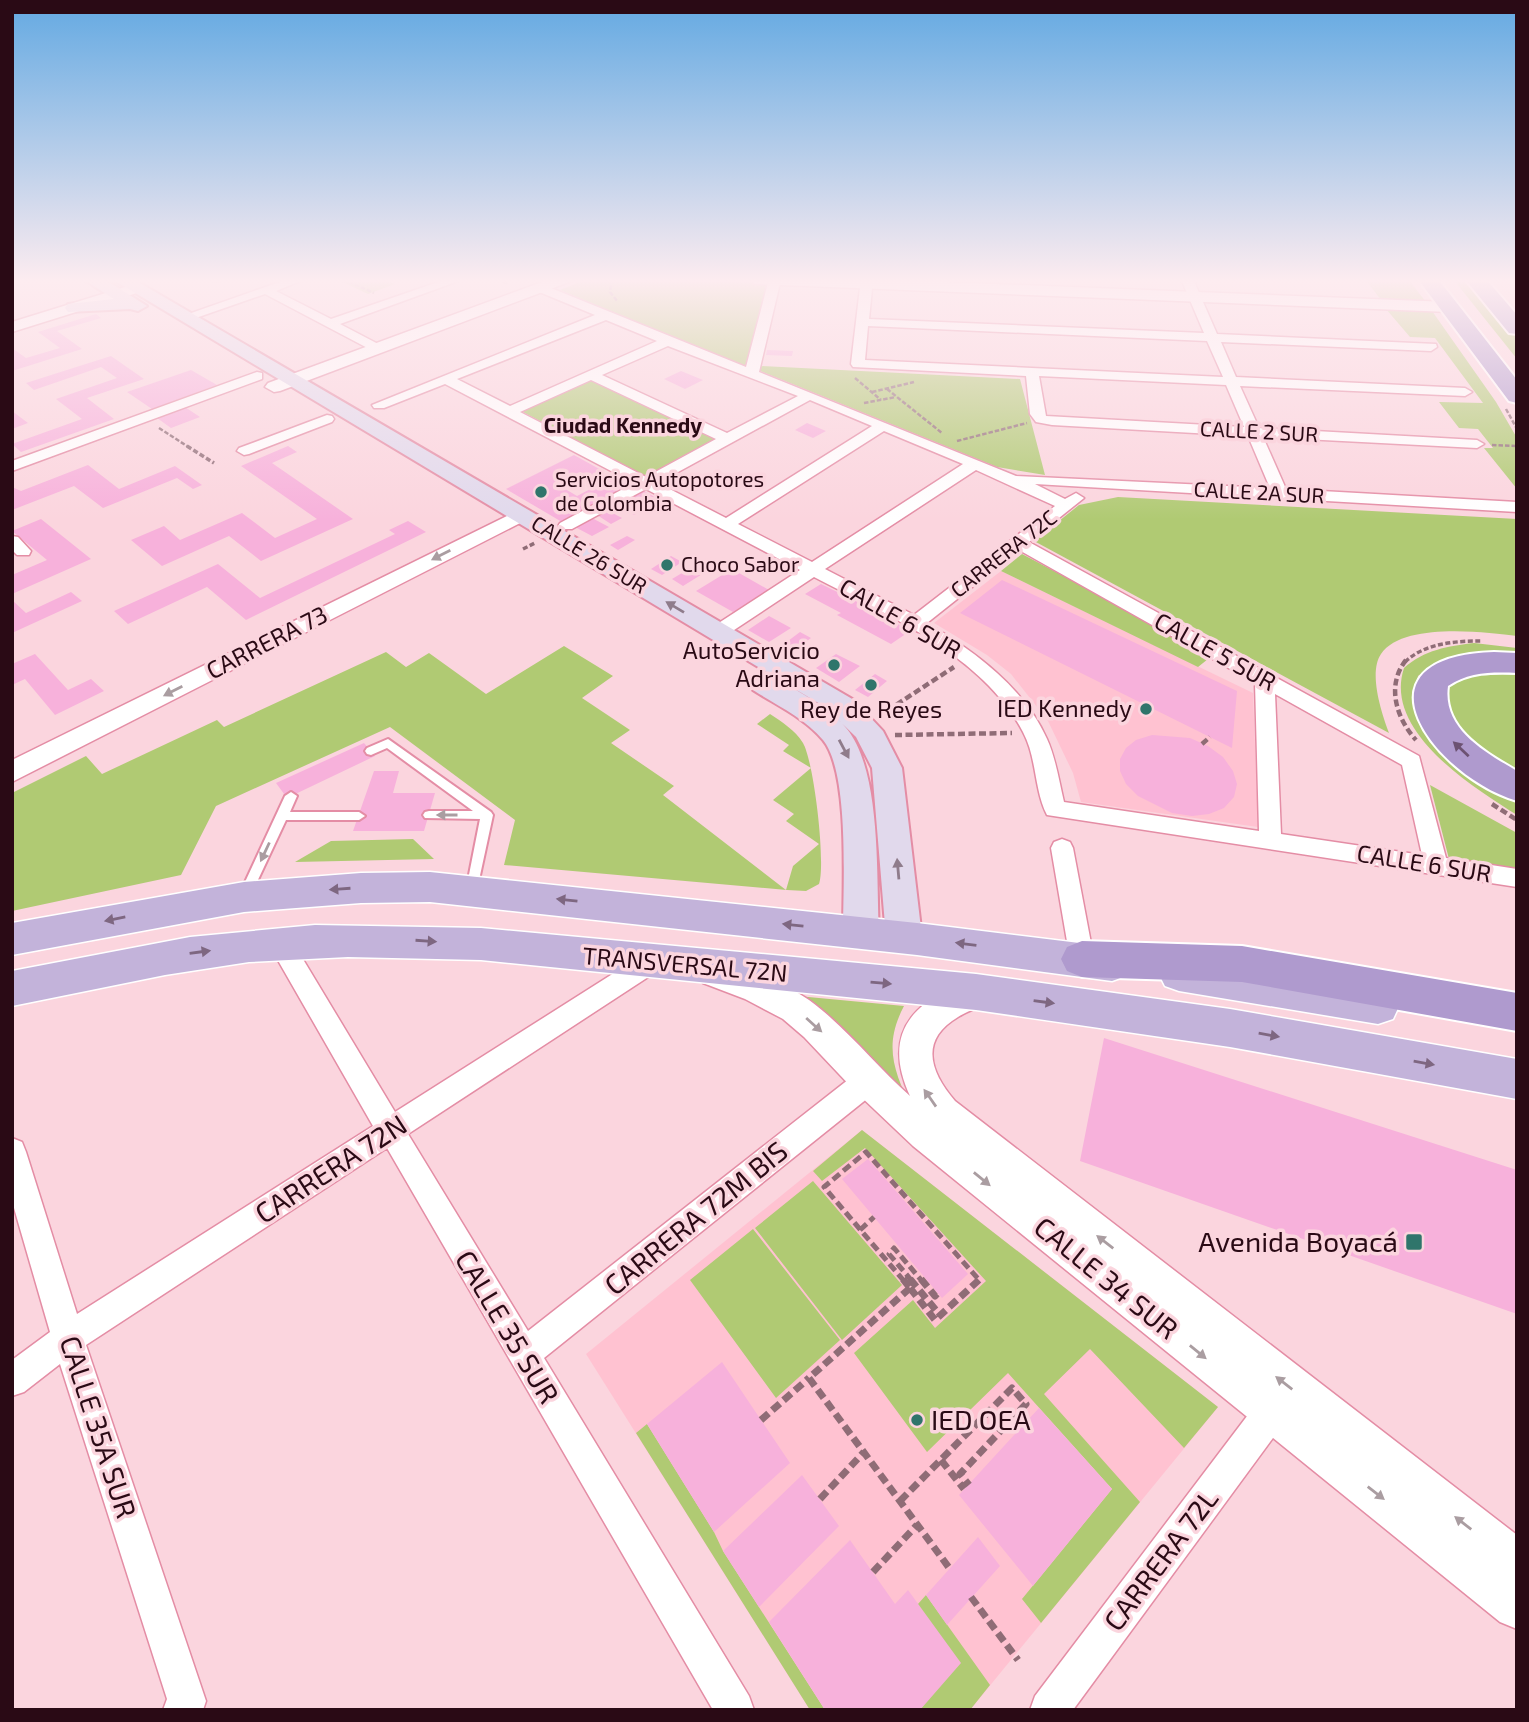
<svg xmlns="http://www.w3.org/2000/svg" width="1529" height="1722" viewBox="0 0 1529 1722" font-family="'Exo 2',sans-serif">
<rect width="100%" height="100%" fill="#fbd5de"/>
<path fill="#ffc2d1" d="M 1001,571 L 1253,693 L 1258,827 L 1081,802 L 1073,773 L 1048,721 L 1011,674 L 987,655 L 934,623 Z
M 862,1130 L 1218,1407 L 970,1710 L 810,1710 L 586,1354 Z"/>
<path fill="#b0ca73" d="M 336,279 L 383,279 L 395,284 L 368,294 Z
M 587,279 L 770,283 L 747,369 L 560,290 Z
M 1365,279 L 1408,279 L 1426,302 L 1381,300 Z
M 1453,279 L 1468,279 L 1517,336 L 1517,359 Z
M 1386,309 L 1432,311 L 1496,402 L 1517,438 L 1517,489 L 1484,448 L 1493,448 L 1478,429 L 1459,428 L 1439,402 L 1483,403 L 1435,338 L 1410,337 Z
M 760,366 L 1020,379 L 1045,475 L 997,467 L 760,371 Z
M 589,379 L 719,440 L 648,478 L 519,410 Z
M 1118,497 L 1517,519 L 1517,636 C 1484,632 1403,622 1381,654 C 1368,673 1382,714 1389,733 L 1034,541 L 1079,505 Z
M 1022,554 L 1213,655 L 1198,667 L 1001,571 Z
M 1474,643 L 1517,648 L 1517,656 C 1480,653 1448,652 1418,676 L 1416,690 L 1517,794 L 1517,815 C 1471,786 1383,731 1404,668 C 1424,650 1448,646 1474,643 Z
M 564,646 L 613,676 L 582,698 L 630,730 L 611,743 L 674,786 L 663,795 L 786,890 L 793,866 L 819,844 L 786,821 L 794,814 L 773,800 L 811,768 L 783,751 L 789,745 L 757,724 L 770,714 C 782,722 795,730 803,743 C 814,762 826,863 819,884 L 806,891 L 787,890 L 504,865 L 515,820 L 390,727 L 216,806 L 181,875 L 12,911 L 12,793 L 86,756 L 102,774 L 217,720 L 224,727 L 386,652 L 406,667 L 429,653 L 486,694 Z
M 1517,668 L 1517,780 L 1451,728 L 1445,682 L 1465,672 Z
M 1430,785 L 1517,833 L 1517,869 L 1449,859 Z
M 413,839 L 434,859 L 295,862 L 331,841 Z
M 787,995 L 904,1006 C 883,1046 894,1071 912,1110 Z
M 862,1130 L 1218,1407 L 1184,1448 L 1090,1349 L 1044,1394 L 1140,1502 L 1041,1623 L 1022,1599 L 1112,1489 L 1008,1373 L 927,1452 L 854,1353 L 913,1300 L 935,1328 L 986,1281 L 865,1148 L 822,1181 L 813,1171 Z
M 813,1181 L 902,1285 L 842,1340 L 755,1228 Z
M 753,1229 L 840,1340 L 776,1398 L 690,1280 Z
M 647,1424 L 714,1532 L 723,1551 L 825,1710 L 810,1710 L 636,1433 Z
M 926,1595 L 990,1685 L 970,1710 L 920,1710 L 918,1604 Z"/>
<path fill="#f7b1db" d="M 96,314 L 101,318 L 57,331 L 82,349 L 12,371 L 12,348 L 26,358 L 60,348 L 38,332 Z
M 767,350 L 793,351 L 792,356 L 766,355 Z
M 111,356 L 144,379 L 87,398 L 114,419 L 21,452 L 12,444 L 82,419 L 56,399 L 117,378 L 101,367 L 34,390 L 26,383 Z
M 191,370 L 217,385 L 152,409 L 127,392 Z
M 681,371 L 703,380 L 685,389 L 664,379 Z
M 185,407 L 200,417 L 171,428 L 157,418 Z
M 12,411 L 28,423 L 12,429 Z
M 807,423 L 826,431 L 813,438 L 795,430 Z
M 288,446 L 297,452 L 272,463 L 353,519 L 261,561 L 229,536 L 162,566 L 131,540 L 164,526 L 180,540 L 242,513 L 275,538 L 317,519 L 241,466 Z
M 574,455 L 603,471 L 589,477 L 580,472 L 557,484 L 577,496 L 615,476 L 632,485 L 562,522 L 506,489 Z
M 88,465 L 119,489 L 175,466 L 202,485 L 193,489 L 177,478 L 103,508 L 74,486 L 12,510 L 12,487 L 21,491 Z
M 644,491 L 662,501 L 634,515 L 616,505 Z
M 607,510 L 622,518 L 611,524 L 597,515 Z
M 592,518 L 609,527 L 592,536 L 575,527 Z
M 41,519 L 91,559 L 12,594 L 12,575 L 47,560 L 12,531 Z
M 408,521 L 426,532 L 246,620 L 207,587 L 128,624 L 114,611 L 218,564 L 260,598 L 395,534 L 389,530 Z
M 627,536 L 635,540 L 618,550 L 610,545 Z
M 671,556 L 682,562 L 662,575 L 651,569 Z
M 692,567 L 704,573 L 683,586 L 672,579 Z
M 732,569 L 769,590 L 733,612 L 696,591 Z
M 1002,580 L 1237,691 L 1232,748 L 960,613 Z
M 821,584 L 872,609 L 910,631 L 891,644 L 837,615 L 841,613 L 805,594 Z
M 71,592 L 82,601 L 12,633 L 12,600 L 26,613 Z
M 769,616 L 791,628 L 769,642 L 748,630 Z
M 800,632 L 811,638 L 790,653 L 780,647 Z
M 35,654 L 68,690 L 91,679 L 104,691 L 55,715 L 25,679 L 12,685 L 12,664 Z
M 836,654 L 860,666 L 839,682 L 816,668 Z
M 875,674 L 887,681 L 868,697 L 855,690 Z
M 1152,735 L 1190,738 L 1208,746 L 1223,757 L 1233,771 L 1237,784 L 1234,797 L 1224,808 L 1209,814 L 1192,816 L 1172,813 L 1138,796 L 1126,784 L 1120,771 L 1120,759 L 1126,748 L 1136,740 Z
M 364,743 L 375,756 L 287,798 L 276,783 Z
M 374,771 L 399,771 L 393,793 L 435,793 L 424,831 L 353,831 Z
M 1104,1038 L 1517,1170 L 1517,1314 L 1080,1161 Z
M 868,1159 L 968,1274 L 942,1298 L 842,1179 Z
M 722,1362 L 790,1463 L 714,1532 L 647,1424 Z
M 1039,1408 L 1112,1489 L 1033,1586 L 959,1495 Z
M 802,1475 L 839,1526 L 759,1607 L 723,1551 Z
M 978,1537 L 1000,1566 L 947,1625 L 926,1595 Z
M 850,1540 L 895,1604 L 908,1590 L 961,1663 L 920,1710 L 825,1710 L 769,1622 Z"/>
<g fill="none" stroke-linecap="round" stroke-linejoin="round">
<defs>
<path id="service" d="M 211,279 L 225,279 L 214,281 Z
M 388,739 L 491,812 L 493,815 L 476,894 L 468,894 L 466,890 L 480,819 L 425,818 L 423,815 L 425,812 L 429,811 L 473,811 L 387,748 L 371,755 L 367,754 L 365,751 L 367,748 Z
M 291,792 L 297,796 L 290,812 L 359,812 L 365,816 L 359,820 L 286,820 L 249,899 L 241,899 L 239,895 L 285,796 Z"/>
<path id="minor" d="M 288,279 L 305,279 L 276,291 L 331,319 L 447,279 L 464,279 L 340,324 L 382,346 L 384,349 L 377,353 L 265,294 L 190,320 L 182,320 L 180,317 Z
M 769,279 L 781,279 L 759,372 L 1016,476 L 1270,488 L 1248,436 L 1052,425 L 1036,422 L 1030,414 L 1026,376 L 853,367 L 851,364 L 861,279 L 873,279 L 869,319 L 1204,333 L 1181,279 L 1193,279 L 1217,334 L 1436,344 L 1437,347 L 1431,351 L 1221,342 L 1236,377 L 1465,388 L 1472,392 L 1465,396 L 1240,386 L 1259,428 L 1477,440 L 1484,444 L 1477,448 L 1263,437 L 1286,489 L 1517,502 L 1517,512 L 1035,484 L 1065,499 L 1076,493 L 1084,498 L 1029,542 L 1419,756 L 1446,858 L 1517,869 L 1517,887 L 1047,815 C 1034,790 1037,758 1023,732 C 982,654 888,616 814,577 L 725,636 L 711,636 L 709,632 L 711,628 L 800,570 L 646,489 L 572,529 L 560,529 L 558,526 L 560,523 L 634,483 L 445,384 L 384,408 L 374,408 L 372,405 L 595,315 L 537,291 L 535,288 L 541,284 L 746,367 ZM 606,320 L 657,341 L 510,406 L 457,379 ZM 868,326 L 1207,341 L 1223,377 L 865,360 ZM 668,346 L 798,396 L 727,433 L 602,375 ZM 1039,376 L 1226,385 L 1244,427 L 1046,416 ZM 591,380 L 716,439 L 646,477 L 520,412 ZM 810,400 L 872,426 L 726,518 L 658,483 ZM 884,431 L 963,464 L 812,562 L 738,524 ZM 976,470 L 1055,506 L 914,615 L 825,569 ZM 1019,550 L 1255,683 L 1259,831 L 1064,802 C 1059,781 1056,759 1047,739 C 1024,687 974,651 927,623 ZM 1275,694 L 1402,765 L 1422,855 L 1281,834 Z
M 257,372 L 262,373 L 262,379 L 12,471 L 12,461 Z
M 327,415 L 332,416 L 334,419 L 332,422 L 249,454 L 244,455 L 237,451 L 239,448 Z
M 12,536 L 18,537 L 31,551 L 29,555 L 17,555 L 12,550 Z
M 1062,839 L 1070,842 L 1073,848 L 1094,959 L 1091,966 L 1082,969 L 1073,966 L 1070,959 L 1051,848 L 1054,842 Z
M 280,933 L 289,936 L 395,1112 L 644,954 L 653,951 L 662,954 L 665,961 L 662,968 L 408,1134 L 528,1331 L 858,1072 L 868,1069 L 878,1072 L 881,1081 L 878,1090 L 544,1358 L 749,1696 L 754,1710 L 713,1710 L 387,1148 L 86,1345 L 206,1701 L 203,1710 L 163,1710 L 167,1699 L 60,1364 L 24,1392 L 12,1396 L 12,1360 L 50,1332 L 12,1201 L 12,1138 L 22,1142 L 26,1152 L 77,1314 L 373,1126 L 268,943 L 271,936 Z
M 1272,1394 L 1284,1399 L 1289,1411 L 1284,1423 L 1073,1710 L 1030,1710 L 1035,1696 L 1260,1399 Z"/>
<path id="tertiary" d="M 550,279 L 572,279 L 569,282 L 280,391 L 274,392 L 265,387 L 268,383 Z
M 747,279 L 869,279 L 1449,302 L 1457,307 L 1449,312 L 755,284 Z
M 138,283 L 146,288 L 143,291 L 12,332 L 12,322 Z
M 521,509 L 528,511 L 532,515 L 528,519 L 12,782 L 12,760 Z
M 715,959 C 746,970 781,981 809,1000 C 846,1027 876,1066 910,1096 C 888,1048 899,1013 948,990 C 962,983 972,976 988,982 L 993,992 C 985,1007 971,1009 958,1017 C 919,1040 930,1072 955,1101 L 1517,1535 L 1517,1629 L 1500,1622 L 913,1146 L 856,1092 L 804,1037 L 783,1019 L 745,999 L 703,983 L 699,973 L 703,963 Z"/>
<path id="secondary" d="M 83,279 L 104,279 L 147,306 L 138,311 L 130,309 L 68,312 L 65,308 L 68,304 L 114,299 Z
M 112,279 L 133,279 L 854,700 L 883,731 L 902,768 L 922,937 L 917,947 L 904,952 L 891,947 L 886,937 L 872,768 L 856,737 L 825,707 Z
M 763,674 L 773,676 C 798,692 828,706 847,729 C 882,773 876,877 879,932 L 873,942 L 861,946 L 849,942 L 843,932 C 843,888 850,773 823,740 C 805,718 776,705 753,690 L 749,683 L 753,676 Z"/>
<path id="primary" d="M 430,872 L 917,923 L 1112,947 L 1126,952 L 1132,964 L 1126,976 L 1112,981 L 917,955 L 430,902 L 361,903 L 244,912 L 12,955 L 12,923 L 244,882 L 361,873 Z
M 315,925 L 481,928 L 976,974 L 1230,1009 L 1517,1059 L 1517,1099 L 1230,1047 L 976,1010 L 481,960 L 348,957 L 249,962 L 165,975 L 12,1006 L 12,971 L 190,937 Z
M 1179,957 L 1378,988 L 1393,993 L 1399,1006 L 1393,1019 L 1378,1024 L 1179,991 L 1165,986 L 1159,974 L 1165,962 Z"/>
<path id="trunk" d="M 1418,279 L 1438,279 L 1517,380 L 1517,403 L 1509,401 Z
M 1465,279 L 1486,279 L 1517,315 L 1517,334 L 1509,333 Z
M 1494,652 L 1517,653 L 1517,673 C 1492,672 1469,672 1448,686 C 1442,729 1485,752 1517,771 L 1517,801 C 1434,776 1345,657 1494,652 Z
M 1082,941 L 1242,946 L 1517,993 L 1517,1031 L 1242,982 L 1082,977 L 1067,971 L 1061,959 L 1067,947 Z"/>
</defs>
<use href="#service" stroke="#e48da5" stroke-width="4"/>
<use href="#minor" stroke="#e48da5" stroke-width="3"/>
<use href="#tertiary" stroke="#e48da5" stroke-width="3"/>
<use href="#secondary" stroke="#e48da5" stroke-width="4"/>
<use href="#primary" stroke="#fff" stroke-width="3"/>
<use href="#trunk" stroke="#fff" stroke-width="4"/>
<path stroke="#8f6c76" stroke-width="2.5" stroke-dasharray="4.5 2" stroke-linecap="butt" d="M 343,279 L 374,293
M 497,279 L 509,284
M 612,279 L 610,292 L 618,302
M 855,378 L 881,400
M 887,389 L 942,433
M 872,392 L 914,382
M 864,403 L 896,397
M 1506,409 L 1517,429
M 159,428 L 190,448
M 957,441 L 1027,423
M 1492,445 L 1517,446"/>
<path stroke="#8f6c76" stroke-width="3.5" stroke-dasharray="5 2.5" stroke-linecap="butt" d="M 187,446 L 214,463
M 523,549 L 535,543
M 1405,662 C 1425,643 1455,641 1481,641"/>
<path stroke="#8f6c76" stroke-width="4.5" stroke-dasharray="7 3.5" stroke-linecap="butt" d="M 1406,660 C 1386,685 1396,718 1416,740
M 879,716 L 954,667
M 895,735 L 1012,733
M 1202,744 L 1210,737
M 1492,804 L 1517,820"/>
<path stroke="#8f6c76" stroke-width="5" stroke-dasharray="9 4.5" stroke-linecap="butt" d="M 860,1230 L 874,1217
M 904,1281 L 824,1187 L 866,1152 L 980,1281
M 912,1281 L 889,1254 L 894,1248 L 922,1281"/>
<path stroke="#8f6c76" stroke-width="7" stroke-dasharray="10 5" stroke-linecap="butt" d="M 903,1279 L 910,1288
M 910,1279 L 940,1315
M 921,1279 L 935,1296 L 938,1293
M 910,1288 L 935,1320 L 980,1279
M 910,1288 L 809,1378 L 950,1569
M 761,1420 L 809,1378
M 941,1460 L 964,1489
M 820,1499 L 864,1452
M 900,1501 L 1012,1388 L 1026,1404 L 960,1474 L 969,1485
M 873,1572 L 917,1525
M 971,1597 L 1018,1660"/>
<use href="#service" fill="#fff" fill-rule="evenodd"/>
<use href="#minor" fill="#fff" fill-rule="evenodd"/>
<use href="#tertiary" fill="#fff" fill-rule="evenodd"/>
<use href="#secondary" fill="#e1d9ec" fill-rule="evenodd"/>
<use href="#primary" fill="#c3b3da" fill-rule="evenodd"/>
<use href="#trunk" fill="#af9ace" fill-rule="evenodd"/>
</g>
<defs><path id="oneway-solid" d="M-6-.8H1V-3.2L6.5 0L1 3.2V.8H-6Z" transform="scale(1.75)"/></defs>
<g fill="#aa9da1">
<use href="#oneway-solid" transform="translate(441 555) rotate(153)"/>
<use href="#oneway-solid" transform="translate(173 691) rotate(153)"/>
<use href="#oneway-solid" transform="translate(447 815) rotate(180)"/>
<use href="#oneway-solid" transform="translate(265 852) rotate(115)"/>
<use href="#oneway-solid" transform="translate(814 1025) rotate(42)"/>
<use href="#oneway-solid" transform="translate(930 1098) rotate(-125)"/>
<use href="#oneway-solid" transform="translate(982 1179) rotate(39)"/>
<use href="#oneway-solid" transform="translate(1105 1242) rotate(-142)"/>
<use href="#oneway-solid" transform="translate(1198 1352) rotate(39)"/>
<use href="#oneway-solid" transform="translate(1284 1383) rotate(-142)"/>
<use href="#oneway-solid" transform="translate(1376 1493) rotate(38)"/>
<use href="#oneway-solid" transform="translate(1463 1523) rotate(-142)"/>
</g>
<g fill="#8f7c8b">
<use href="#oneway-solid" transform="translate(675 607) rotate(-149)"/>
<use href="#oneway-solid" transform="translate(844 749) rotate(62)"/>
<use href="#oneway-solid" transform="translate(898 869) rotate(-95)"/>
</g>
<use fill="#6c5272" href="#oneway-solid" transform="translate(1461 749) rotate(-137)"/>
<g fill="#7e6781">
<use href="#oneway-solid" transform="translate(340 889) rotate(176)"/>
<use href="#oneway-solid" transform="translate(567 900) rotate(-174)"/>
<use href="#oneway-solid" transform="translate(115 919) rotate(169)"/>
<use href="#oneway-solid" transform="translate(793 925) rotate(-174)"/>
<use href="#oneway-solid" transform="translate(426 941) rotate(4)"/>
<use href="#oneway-solid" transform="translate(966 944) rotate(-173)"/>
<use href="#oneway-solid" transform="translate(200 952) rotate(-8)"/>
<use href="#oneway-solid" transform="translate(881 983) rotate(5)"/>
<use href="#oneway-solid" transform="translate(1044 1002) rotate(8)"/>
<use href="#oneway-solid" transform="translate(1269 1035) rotate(10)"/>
<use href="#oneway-solid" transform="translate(1424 1063) rotate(10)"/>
</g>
<linearGradient id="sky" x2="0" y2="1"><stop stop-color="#63a9e2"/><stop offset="0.54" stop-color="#fdecf0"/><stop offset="1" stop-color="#fdecf0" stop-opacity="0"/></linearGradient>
<rect width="1529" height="520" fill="url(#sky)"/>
<g fill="#2f756b" stroke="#fbd5de" stroke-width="2.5">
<circle cx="541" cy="492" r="7"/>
<circle cx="667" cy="565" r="7"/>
<circle cx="834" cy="665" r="7"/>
<circle cx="871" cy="685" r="7"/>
<circle cx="1146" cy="709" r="7"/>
<rect x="1405" y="1233" width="18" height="18" rx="3.5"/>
<circle cx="917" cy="1420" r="7"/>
</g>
<g text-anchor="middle" stroke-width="7" stroke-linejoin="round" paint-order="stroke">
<g font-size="21" font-weight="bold" fill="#2a0a15" stroke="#fbd5de">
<text x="623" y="433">Ciudad Kennedy</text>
</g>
<g font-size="21" fill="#2a0a15" stroke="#fbd5de">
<text transform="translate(1259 432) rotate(3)" y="7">CALLE 2 SUR</text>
<text transform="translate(1259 493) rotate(3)" y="7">CALLE 2A SUR</text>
<text transform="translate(1004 554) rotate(-38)" y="7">CARRERA 72C</text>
<text transform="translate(589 555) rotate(31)" y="7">CALLE 26 SUR</text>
</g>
<g font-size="21" fill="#2a0a15" stroke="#fbd5de" text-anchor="start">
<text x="555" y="487">Servicios Autopotores<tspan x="555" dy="24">de Colombia</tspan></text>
<text x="681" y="572">Choco Sabor</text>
</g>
<g font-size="24" fill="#2a0a15" stroke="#fbd5de">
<text transform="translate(900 619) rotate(30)" y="8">CALLE 6 SUR</text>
<text transform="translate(267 643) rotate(-27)" y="8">CARRERA 73</text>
<text transform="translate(1215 652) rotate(29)" y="8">CALLE 5 SUR</text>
<text transform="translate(1424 864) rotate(9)" y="8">CALLE 6 SUR</text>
<text transform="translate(685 965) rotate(5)" y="8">TRANSVERSAL 72N</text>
</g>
<g font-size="24" fill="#2a0a15" stroke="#fbd5de" text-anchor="end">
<text x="820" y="659">AutoServicio<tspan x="820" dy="28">Adriana</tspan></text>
<text x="1132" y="717">IED Kennedy</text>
<text x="871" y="718" text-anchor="middle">Rey de Reyes</text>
</g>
<g font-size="28" fill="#2a0a15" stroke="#fbd5de">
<text transform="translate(331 1169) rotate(-33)" y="10">CARRERA 72N</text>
<text transform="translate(696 1218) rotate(-39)" y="10">CARRERA 72M BIS</text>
<text transform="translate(1106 1278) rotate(39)" y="10">CALLE 34 SUR</text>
<text transform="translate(507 1327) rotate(59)" y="10">CALLE 35 SUR</text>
<text transform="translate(98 1427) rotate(72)" y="10">CALLE 35A SUR</text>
<text transform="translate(1161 1560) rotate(-53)" y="10">CARRERA 72L</text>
</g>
<g font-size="28" fill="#2a0a15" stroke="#fbd5de" text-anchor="end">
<text x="1398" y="1252">Avenida Boyacá</text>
<text x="931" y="1430" text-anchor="start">IED OEA</text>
</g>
</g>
<rect width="1529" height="1722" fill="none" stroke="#2a0a15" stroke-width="28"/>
</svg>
